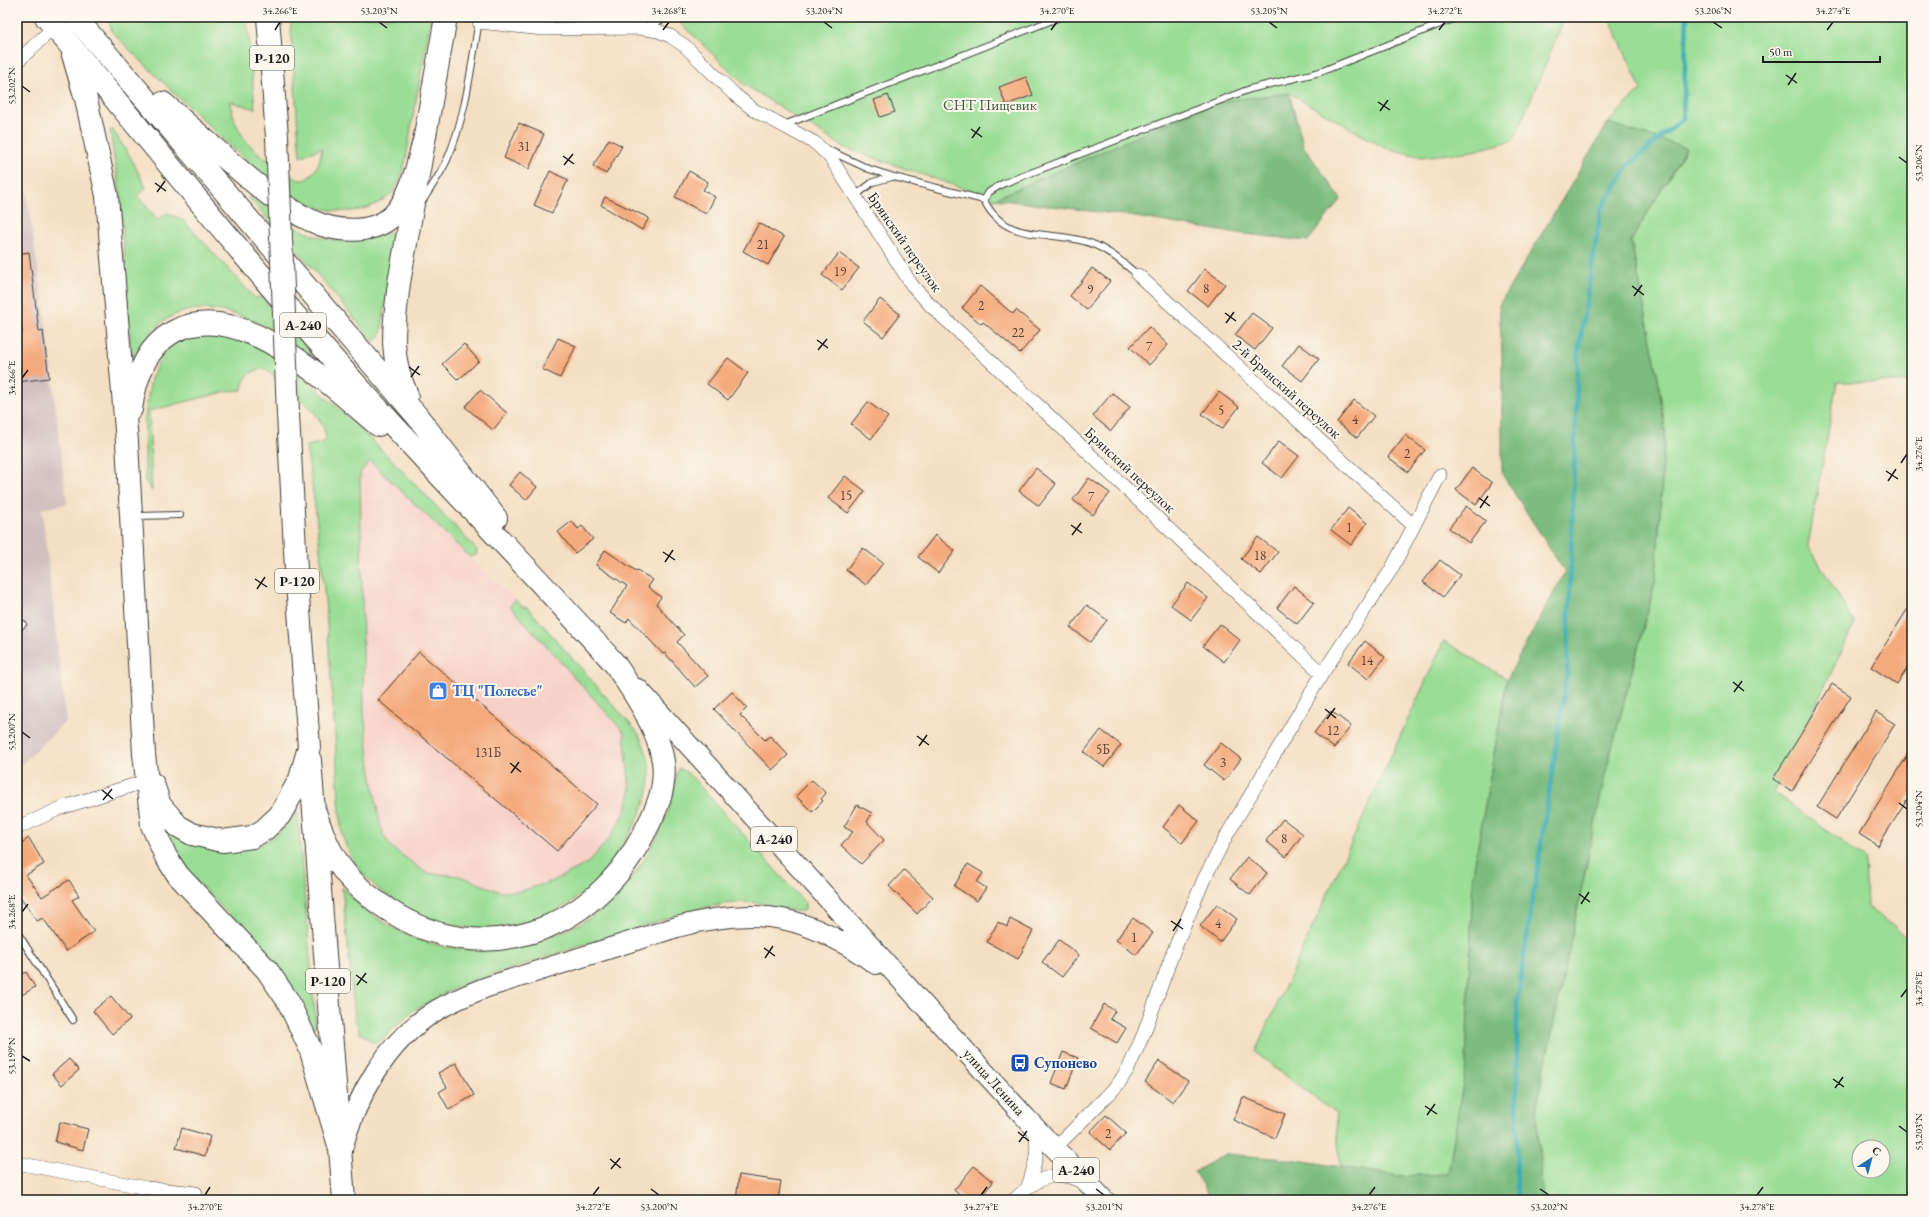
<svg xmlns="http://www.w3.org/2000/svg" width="1929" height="1217" viewBox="0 0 1929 1217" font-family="'EB Garamond',serif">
<rect width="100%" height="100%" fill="#fbf7ec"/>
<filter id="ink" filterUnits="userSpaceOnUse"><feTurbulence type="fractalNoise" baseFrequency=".025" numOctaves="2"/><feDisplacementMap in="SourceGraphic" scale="8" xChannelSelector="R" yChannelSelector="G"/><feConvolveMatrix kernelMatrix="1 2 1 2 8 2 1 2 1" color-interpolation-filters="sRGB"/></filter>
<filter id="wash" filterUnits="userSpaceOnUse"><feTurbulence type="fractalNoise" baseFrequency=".012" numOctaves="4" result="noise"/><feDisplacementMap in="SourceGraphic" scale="16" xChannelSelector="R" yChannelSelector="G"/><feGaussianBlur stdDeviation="0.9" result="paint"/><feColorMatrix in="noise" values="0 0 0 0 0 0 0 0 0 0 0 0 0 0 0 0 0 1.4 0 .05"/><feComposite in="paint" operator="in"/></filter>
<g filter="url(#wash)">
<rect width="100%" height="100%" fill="#f4dfc3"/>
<path fill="#f7d1c7" d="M 370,461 L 515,600 L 510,606 L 624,732 L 630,790 L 626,810 L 609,839 L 588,863 L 571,873 L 553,881 L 521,891 L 501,892 L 460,876 L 426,873 L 392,848 L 384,836 L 380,824 L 370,766 L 364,713 L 360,473 Z"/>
<path fill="#d2bfc0" d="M 17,129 L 45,315 L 67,504 L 42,509 L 66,721 L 17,769 Z"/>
<path fill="#9add95" stroke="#5b7c58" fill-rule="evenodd" d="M 108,17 L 247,17 L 255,109 L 229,101 C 233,115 237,131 248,143 C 261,158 282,169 298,180 L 304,180 C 317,173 320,162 322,148 L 300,157 L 290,17 L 431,17 C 424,54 418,90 411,127 C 408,146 406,169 397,186 C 392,194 383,201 374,205 C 354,215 328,212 307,203 C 274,186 246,160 219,135 C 182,101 147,67 112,32 Z
M 508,17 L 603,17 L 546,25 Z
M 674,17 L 1565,17 L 1514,140 L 1473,151 L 1422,157 L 1385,148 L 1289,93 L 1215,102 L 994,199 L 845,148 L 745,85 Z
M 1609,17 L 1912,17 L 1912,382 L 1837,382 L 1808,545 L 1855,623 L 1774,792 L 1865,859 L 1867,907 L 1912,940 L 1912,1200 L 1543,1200 L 1536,1109 L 1605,775 L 1656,579 L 1665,430 L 1657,371 L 1631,241 L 1686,149 L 1608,123 L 1641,89 ZM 1859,1147 L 1883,1147 L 1883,1171 L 1859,1171 Z
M 112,129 L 131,158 L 146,188 L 137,196 L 158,220 L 167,213 L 183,220 L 255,298 L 261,297 L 312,353 L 311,356 C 301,353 288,340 278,334 C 243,313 194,295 158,325 C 148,335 142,346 134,357 L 131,352 L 120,195 L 110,131 Z
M 248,197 L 253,197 C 284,221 314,245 355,240 C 366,239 384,230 394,234 L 395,238 L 381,334 L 376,341 L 373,341 L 304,258 Z
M 202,334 C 222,335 242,338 260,348 C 290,364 317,389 341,411 C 389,455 433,503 477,550 L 476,555 L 470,557 L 370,461 L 360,473 L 364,713 L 370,766 L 380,824 L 384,836 L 392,848 L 426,873 L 460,876 L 501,892 L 521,891 L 553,881 L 588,863 L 609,839 L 626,811 L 630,790 L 624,732 L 510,606 L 515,600 L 523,607 L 527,607 L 638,733 C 659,772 650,798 629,835 C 615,860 598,882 575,899 C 536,929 472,937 427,918 C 415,913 403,906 393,899 C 366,882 347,860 341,828 C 332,701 327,572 306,446 L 325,442 C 331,417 286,387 269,372 C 257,364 242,377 242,390 L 228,391 L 149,411 L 152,491 L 145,480 L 145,416 L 151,379 L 162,355 L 175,342 Z
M 1444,641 L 1507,679 L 1473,874 L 1466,1065 L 1448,1174 L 1399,1176 L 1340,1167 L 1336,1114 L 1255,1052 Z
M 679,768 L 688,773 L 805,903 L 805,910 C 795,915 771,904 760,903 C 734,900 708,907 683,913 L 475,980 L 449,991 L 414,1010 L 380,1041 L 373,1042 L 360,1033 L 355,1018 L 342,887 C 398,948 475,965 552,936 C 579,926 606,911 624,888 C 644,863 661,834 671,803 C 675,792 674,778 679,768 Z
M 297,811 L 316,1026 L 312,1029 L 271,959 L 180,864 L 160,821 L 255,847 C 273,840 286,828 297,811 Z"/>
<path fill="#7bbc7e" stroke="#4c6c4d" d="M 1289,93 L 1304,147 L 1341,199 L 1308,241 L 1227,232 L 1123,215 L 994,199 L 1215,102 Z
M 1608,123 L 1686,148 L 1631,241 L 1657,371 L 1665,430 L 1656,579 L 1605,775 L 1536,1109 L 1543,1200 L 1212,1200 L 1194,1172 L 1226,1154 L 1297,1160 L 1399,1176 L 1448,1174 L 1466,1064 L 1473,874 L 1507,679 L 1565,572 L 1502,474 L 1502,353 L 1499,305 Z"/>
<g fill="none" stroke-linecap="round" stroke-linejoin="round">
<path stroke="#3cadb5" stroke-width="4.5" d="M 1517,1200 L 1517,1003 L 1567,673 L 1578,353 L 1601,209 L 1629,165 L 1683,118 L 1687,17"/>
</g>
<g id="blocks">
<path fill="#f5aa7d" d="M 1026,77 L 1033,95 L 1006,105 L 999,87 Z
M 888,95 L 895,112 L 880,117 L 874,100 Z
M 519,123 L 544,134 L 529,169 L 504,158 Z
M 609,139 L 622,146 L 606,174 L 593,166 Z
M 550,171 L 568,180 L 552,213 L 534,205 Z
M 689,171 L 708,182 L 703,190 L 715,197 L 706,214 L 675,197 Z
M 605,197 L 649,218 L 642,230 L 601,205 Z
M 759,223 L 784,237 L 768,265 L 743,251 Z
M 29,252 L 39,332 L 43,331 L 49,378 L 17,382 L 17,335 L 22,334 L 17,296 L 17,254 Z
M 839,253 L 859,268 L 842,290 L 822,275 Z
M 1092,268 L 1110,281 L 1087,310 L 1070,296 Z
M 1205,269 L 1225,284 L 1208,306 L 1188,291 Z
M 980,286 L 1013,314 L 1016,310 L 1040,330 L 1020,353 L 983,322 L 981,324 L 962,308 Z
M 880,299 L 900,314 L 883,337 L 863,321 Z
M 1252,313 L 1272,328 L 1255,350 L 1235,335 Z
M 1149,327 L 1168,345 L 1149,365 L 1130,347 Z
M 558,338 L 576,346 L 560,378 L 542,369 Z
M 464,344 L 479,361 L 458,380 L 442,364 Z
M 1299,344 L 1319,359 L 1302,381 L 1282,366 Z
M 728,358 L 748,373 L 728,400 L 707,384 Z
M 480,390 L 507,413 L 493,430 L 465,407 Z
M 1219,392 L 1239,407 L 1222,429 L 1202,414 Z
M 1112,393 L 1130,407 L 1111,431 L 1093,416 Z
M 1354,400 L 1374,416 L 1357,438 L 1337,422 Z
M 868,402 L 888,417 L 871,439 L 851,424 Z
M 1405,435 L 1425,450 L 1408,472 L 1388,457 Z
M 1279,441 L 1299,456 L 1282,478 L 1262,463 Z
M 1036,468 L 1056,484 L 1039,506 L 1019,491 Z
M 1472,468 L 1492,483 L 1476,505 L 1456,490 Z
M 520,472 L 537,487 L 526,500 L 509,485 Z
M 845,476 L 865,491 L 848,513 L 828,498 Z
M 1089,478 L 1110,493 L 1093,515 L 1073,500 Z
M 1466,506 L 1486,521 L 1469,543 L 1449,528 Z
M 1348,508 L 1367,523 L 1351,545 L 1331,530 Z
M 572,521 L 578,529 L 582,526 L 593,539 L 575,553 L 558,532 Z
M 935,535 L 955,551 L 938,573 L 918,557 Z
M 1258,537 L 1278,552 L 1261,574 L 1241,559 Z
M 863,548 L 883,563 L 866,585 L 846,570 Z
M 605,550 L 636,571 L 637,570 L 653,580 L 648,587 L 661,597 L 656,604 L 684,635 L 677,642 L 708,676 L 695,687 L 665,653 L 663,654 L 629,618 L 626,623 L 610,613 L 627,586 L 596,565 Z
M 1440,560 L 1460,575 L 1443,597 L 1423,582 Z
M 1188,583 L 1208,598 L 1191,620 L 1171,605 Z
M 1294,586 L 1314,602 L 1297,624 L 1277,608 Z
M 1912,602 L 1912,661 L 1897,684 L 1871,667 Z
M 1087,605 L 1107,620 L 1090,642 L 1070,627 Z
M 1220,624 L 1240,640 L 1224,662 L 1203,646 Z
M 1365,641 L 1385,657 L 1368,679 L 1348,663 Z
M 419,652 L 597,804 L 557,851 L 378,700 Z
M 1832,684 L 1851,696 L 1792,791 L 1773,779 Z
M 732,692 L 747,708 L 740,715 L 765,740 L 770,736 L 788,755 L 772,770 L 714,709 Z
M 1331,711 L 1351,726 L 1334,748 L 1314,733 Z
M 1876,712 L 1895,724 L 1836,819 L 1817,807 Z
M 1101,730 L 1121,745 L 1104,767 L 1084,752 Z
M 1221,743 L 1241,759 L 1224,781 L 1204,765 Z
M 1912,748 L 1912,792 L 1878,846 L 1859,834 Z
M 812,780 L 826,793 L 821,799 L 823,801 L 812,812 L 796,796 Z
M 857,805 L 872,813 L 867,822 L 884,840 L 861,864 L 841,845 L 853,832 L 844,827 Z
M 1179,805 L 1199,821 L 1182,843 L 1163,827 Z
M 1283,819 L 1303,834 L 1286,857 L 1266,841 Z
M 29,838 L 44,864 L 26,875 L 42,897 L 69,880 L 79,896 L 72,900 L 94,932 L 66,951 L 43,918 L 37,921 L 17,892 L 17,846 Z
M 1247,857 L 1267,873 L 1250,895 L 1230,879 Z
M 968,864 L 983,873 L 977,882 L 986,888 L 977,901 L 954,886 Z
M 904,870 L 933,897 L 917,914 L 889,886 Z
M 1217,904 L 1237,919 L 1220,942 L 1200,926 Z
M 1133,918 L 1153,933 L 1136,955 L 1116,940 Z
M 1010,919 L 1033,931 L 1018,959 L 987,942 L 998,922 L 1007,927 Z
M 1059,940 L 1079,955 L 1062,977 L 1042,962 Z
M 26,972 L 35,987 L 17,998 L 17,977 Z
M 111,996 L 130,1019 L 112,1034 L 93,1011 Z
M 1104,1004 L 1115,1011 L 1110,1019 L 1126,1028 L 1117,1043 L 1091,1028 Z
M 1063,1052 L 1078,1058 L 1066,1089 L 1051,1083 Z
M 69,1059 L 79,1070 L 62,1085 L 52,1074 Z
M 1159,1061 L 1188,1081 L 1173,1102 L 1145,1082 Z
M 456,1063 L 474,1095 L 449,1110 L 439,1092 L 447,1087 L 438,1073 Z
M 1243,1097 L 1285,1114 L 1275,1138 L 1233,1120 Z
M 1106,1115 L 1126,1133 L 1110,1150 L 1090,1132 Z
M 60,1122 L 88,1129 L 83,1150 L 55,1142 Z
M 182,1128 L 210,1136 L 205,1156 L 176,1148 Z
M 974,1166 L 993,1182 L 978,1200 L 965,1200 L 954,1190 Z
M 739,1175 L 781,1181 L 778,1200 L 736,1200 Z"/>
</g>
</g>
<g filter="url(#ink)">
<use href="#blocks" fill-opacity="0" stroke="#3c3935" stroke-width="1"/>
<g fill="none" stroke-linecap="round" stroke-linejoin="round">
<defs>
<path id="lane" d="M 646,26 L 669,17
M 784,125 L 1060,17
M 828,150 L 869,169 L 894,177 L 984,200
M 855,196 L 873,182 L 892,177
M 422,202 C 430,189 440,175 447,160 C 466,117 471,67 479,20
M 1138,275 C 1123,263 1109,250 1090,243 C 1052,229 1005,245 984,200 L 989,192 L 1002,184 L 1250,89 L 1320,72 L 1458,17
M 135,516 L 180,515
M 17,629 L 23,624
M 17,932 L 73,1020"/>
<path id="street" d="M 479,22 L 543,29 L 640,28 L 658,31 L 670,36 L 685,46 L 734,94 L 754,110 L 815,143 L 830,157 L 912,285 L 930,305 L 1042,409 L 1322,674
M 17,62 L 54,27
M 1138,275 L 1414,526
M 17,828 L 61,808 L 146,781
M 1055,1148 L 1108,1095 L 1119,1083 L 1129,1067 L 1144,1033 L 1174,950 L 1204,879 L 1228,833 L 1322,674 L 1391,570 L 1440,475
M 17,1163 L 147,1188 L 196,1193
M 1028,1186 C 1034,1168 1042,1146 1032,1128
M 1014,1200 C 1033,1181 1056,1166 1083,1183"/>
<path id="primary" d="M 638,689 L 1026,1118 L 1104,1200
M 341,1152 C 356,1097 386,1041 437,1010 C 452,1001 469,994 487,987 L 677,927 C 759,905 807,915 876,964"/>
<path id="highway" d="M 46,17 C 134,120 218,227 307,329 C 406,444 514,551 615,664 C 634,693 657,725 663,761 C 667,789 655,813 642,837 C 592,932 483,971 390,911 C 370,898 351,883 338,863 C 327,846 320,828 314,809
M 75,17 L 417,416 L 496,518
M 268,17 L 277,137
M 73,55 L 86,99 L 107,196 L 127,442 L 144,754 L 152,825 L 166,857 L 178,875 L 267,970 L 288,1001 L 310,1048 L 341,1152
M 163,103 C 186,123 208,143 231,163 C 256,184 280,206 310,220 C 336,233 377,236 397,211 C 412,192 417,167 423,144
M 407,395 C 388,353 394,327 399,283 L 446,17
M 131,409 C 135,380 146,347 173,332 C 240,295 331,386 378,425
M 310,760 L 344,1200
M 153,784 L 160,805 L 178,826 L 192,834 L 223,841 L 252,837 L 264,830 L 280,815 L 300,779 L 309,747 L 296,569 L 288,414"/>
</defs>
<use href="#lane" stroke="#3c3935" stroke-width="8"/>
<use href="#street" stroke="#3c3935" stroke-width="14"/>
<use href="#primary" stroke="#3c3935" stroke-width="22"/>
<use href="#highway" stroke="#3c3935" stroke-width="24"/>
<use href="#lane" stroke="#fff" stroke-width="6"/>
<use href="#street" stroke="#fff" stroke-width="13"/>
<use href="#primary" stroke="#fff" stroke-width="20"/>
<use href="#highway" stroke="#fff" stroke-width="22"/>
<defs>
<path id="highway-bridge" d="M 277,137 L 288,414"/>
</defs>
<use href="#highway-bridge" stroke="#3c3935" stroke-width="24" stroke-linecap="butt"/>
<use href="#highway-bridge" stroke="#fff" stroke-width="22"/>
</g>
</g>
<path fill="none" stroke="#1c1c1c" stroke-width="1.5" d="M 379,22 L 387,28M 824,22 L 832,28M 1269,22 L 1277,28M 1713,22 L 1722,28M 275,30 L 280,22M 663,30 L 669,22M 1051,30 L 1057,22M 1439,30 L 1445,22M 1827,30 L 1833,22M 1786,75 L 1797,83M 1788,85 L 1796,73M 22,86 L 30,92M 1378,102 L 1390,110M 1380,111 L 1388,100M 971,129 L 982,137M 972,138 L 980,127M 563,156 L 574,164M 1899,157 L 1907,163M 564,165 L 573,154M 155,183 L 166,191M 157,192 L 165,181M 1632,286 L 1644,295M 1634,296 L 1642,285M 1225,313 L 1236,321M 1226,323 L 1234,312M 817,340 L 828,348M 818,350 L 827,339M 409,367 L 420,375M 411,377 L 419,366M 22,378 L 28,370M 1901,463 L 1907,454M 1886,471 L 1898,479M 1888,481 L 1896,469M 1479,498 L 1490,506M 1480,508 L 1488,496M 1071,525 L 1082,533M 1072,535 L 1081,523M 663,552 L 675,560M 665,562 L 673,550M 255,579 L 267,587M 257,589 L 265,577M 1733,682 L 1744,691M 1734,692 L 1742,681M 1325,709 L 1336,718M 1327,719 L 1335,708M 22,732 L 30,738M 917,736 L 929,745M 919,746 L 927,735M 510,763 L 521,772M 511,773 L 519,762M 102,790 L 113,799M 103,800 L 112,789M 1899,803 L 1907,809M 1579,894 L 1590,902M 1581,904 L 1589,892M 22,912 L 28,904M 1171,921 L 1183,929M 1173,931 L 1181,919M 764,948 L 775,956M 765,958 L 773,946M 356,975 L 367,983M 357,985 L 366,973M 1901,997 L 1907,989M 22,1056 L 30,1061M 1833,1079 L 1844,1087M 1835,1088 L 1843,1077M 1425,1106 L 1437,1114M 1427,1115 L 1435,1104M 1899,1126 L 1907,1132M 1018,1132 L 1029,1141M 1019,1142 L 1027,1131M 610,1159 L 621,1168M 611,1169 L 620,1158M 651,1189 L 659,1195M 1096,1189 L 1104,1195M 1540,1189 L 1549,1195M 205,1195 L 210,1187M 593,1195 L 599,1187M 981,1195 L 987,1187M 1369,1195 L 1375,1187M 1757,1195 L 1763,1187"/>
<defs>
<symbol id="shop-square" viewBox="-11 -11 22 22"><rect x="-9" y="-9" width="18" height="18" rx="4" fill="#3f7fe0" stroke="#fbf7ec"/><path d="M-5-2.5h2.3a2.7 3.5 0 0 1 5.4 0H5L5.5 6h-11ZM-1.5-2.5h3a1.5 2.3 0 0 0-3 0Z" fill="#fff"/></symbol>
<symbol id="bus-square" viewBox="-11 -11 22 22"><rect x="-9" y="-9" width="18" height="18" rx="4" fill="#1a4fb4" stroke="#fbf7ec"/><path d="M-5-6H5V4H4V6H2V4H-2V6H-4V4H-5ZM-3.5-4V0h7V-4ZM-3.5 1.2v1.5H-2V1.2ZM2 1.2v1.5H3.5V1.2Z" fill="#fff"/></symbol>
</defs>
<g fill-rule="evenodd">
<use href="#shop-square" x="427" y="680" width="22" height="22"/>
<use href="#bus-square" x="1009" y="1052" width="22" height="22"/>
</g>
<g text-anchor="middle" stroke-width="4" stroke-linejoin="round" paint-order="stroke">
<g font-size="13" fill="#524034">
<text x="524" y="151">31</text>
<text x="763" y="249">21</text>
<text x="840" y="276">19</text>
<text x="1206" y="293">8</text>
<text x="1090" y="294">9</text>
<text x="981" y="310">2</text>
<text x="1018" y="337">22</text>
<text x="1149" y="351">7</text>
<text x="1221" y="415">5</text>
<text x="1355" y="424">4</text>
<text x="1407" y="458">2</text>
<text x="846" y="500">15</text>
<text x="1091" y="501">7</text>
<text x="1349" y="532">1</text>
<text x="1260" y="560">18</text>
<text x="1367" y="665">14</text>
<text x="1333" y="735">12</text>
<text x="1103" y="754">5Б</text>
<text x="488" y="757">131Б</text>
<text x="1223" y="767">3</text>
<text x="1284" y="843">8</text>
<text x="1218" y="928">4</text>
<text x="1134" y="942">1</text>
<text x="1108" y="1138">2</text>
</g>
<g fill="#fbf7ec" stroke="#5f5e5a" stroke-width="1">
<rect x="250" y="46" width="44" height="24" rx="3"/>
<rect x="280" y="313" width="46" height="24" rx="3"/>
<rect x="275" y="569" width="44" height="24" rx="3"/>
<rect x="751" y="827" width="46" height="24" rx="3"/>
<rect x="306" y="969" width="44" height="24" rx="3"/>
<rect x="1053" y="1158" width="46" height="24" rx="3"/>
</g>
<g font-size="14" font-weight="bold" fill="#1c1c1c">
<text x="272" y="63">Р-120</text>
<text x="303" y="330">А-240</text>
<text x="297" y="586">Р-120</text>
<text x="774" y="844">А-240</text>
<text x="328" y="986">Р-120</text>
<text x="1076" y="1175">А-240</text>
</g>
<g font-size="15" fill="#425640" stroke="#fbf7ec">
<text x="990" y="110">СНТ Пищевик</text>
</g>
<g font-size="15" fill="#1c1c1c" stroke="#fbf7ec">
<text transform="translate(905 242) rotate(55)" y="5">Брянский переулок</text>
<text transform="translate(1287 389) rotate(42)" y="5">2-й Брянский переулок</text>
<text transform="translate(1130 470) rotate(43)" y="5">Брянский переулок</text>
<text transform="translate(994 1082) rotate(48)" y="5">улица Ленина</text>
</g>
<g font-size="15" font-weight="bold" fill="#366cbe" stroke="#fbf7ec" text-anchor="start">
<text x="452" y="696">ТЦ "Полесье"</text>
</g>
<g font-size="15" font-weight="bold" fill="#164399" stroke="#fbf7ec" text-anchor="start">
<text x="1034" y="1068">Супонево</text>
</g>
</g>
<rect width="1929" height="1217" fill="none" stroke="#fbf7ec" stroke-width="44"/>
<g transform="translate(1871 1159) rotate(36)"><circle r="19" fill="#fbf7ec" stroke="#a29f99"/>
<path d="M0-3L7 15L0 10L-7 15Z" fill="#1f6fb2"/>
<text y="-6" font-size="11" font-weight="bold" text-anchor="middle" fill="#1c1c1c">С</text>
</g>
<path d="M1763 56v6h117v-6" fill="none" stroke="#1c1c1c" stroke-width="2"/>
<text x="1769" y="56" font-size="12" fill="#1c1c1c" stroke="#fbf7ec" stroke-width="3" paint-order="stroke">50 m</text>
<rect x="22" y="22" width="1885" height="1173" fill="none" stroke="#1c1c1c" stroke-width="1.5"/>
<g font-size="10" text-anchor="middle" fill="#1c1c1c">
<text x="280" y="14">34.266°E</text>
<text x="379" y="14">53.203°N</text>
<text x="669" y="14">34.268°E</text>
<text x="824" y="14">53.204°N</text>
<text x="1057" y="14">34.270°E</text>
<text x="1269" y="14">53.205°N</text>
<text x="1445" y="14">34.272°E</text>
<text x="1713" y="14">53.206°N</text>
<text x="1833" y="14">34.274°E</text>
<text transform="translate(11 86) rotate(-90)" y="4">53.202°N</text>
<text transform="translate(1918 163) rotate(-90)" y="4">53.206°N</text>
<text transform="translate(11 378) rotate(-90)" y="4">34.266°E</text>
<text transform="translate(1918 454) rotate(-90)" y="4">34.276°E</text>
<text transform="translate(11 732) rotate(-90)" y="4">53.200°N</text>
<text transform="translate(1918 809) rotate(-90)" y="4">53.204°N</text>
<text transform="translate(11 912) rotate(-90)" y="4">34.268°E</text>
<text transform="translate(1918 989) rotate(-90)" y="4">34.278°E</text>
<text transform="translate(11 1056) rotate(-90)" y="4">53.199°N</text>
<text transform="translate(1918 1132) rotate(-90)" y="4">53.203°N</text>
<text x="205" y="1210">34.270°E</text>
<text x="593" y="1210">34.272°E</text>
<text x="659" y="1210">53.200°N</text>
<text x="981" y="1210">34.274°E</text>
<text x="1104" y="1210">53.201°N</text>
<text x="1369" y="1210">34.276°E</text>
<text x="1549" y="1210">53.202°N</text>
<text x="1757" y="1210">34.278°E</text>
</g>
</svg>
